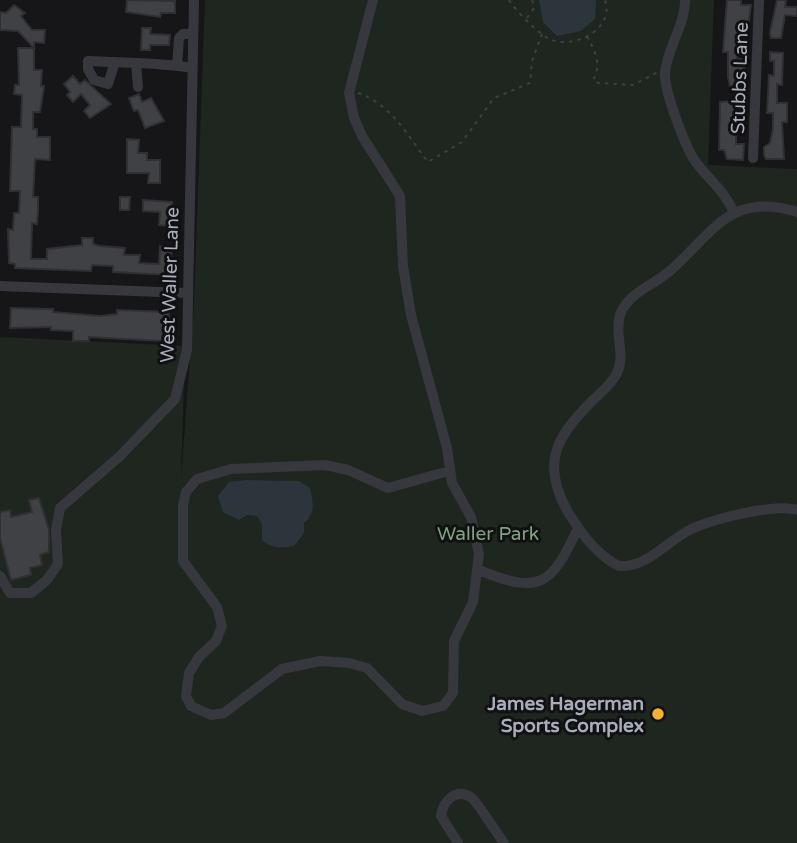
<svg xmlns="http://www.w3.org/2000/svg" width="797" height="843" viewBox="0 0 797 843" font-family="'Varela Round',sans-serif">
<rect width="100%" height="100%" fill="#161618"/>
<path fill="#1e261f" d="M 205,0 L 714,0 L 708,165 L 797,169 L 797,843 L 0,843 L 0,337 L 185,346 L 181,479 L 194,303 Z"/>
<path fill="#2c353c" d="M 539,0 L 596,0 L 595,19 L 581,31 L 557,36 L 543,22 Z
M 246,480 L 299,481 L 310,488 C 313,502 316,513 304,523 L 304,533 L 294,546 C 281,548 272,549 262,540 L 262,524 L 257,516 L 247,515 L 239,520 L 223,512 L 218,496 L 229,482 Z"/>
<path fill="#404145" stroke="#303034" stroke-width="2" d="M 127,0 L 175,1 L 175,13 L 161,13 L 160,17 L 126,12 Z
M 727,0 L 741,0 L 741,5 L 751,5 L 747,35 L 738,34 L 737,59 L 744,59 L 744,112 L 739,112 L 739,125 L 736,125 L 736,144 L 744,144 L 743,160 L 727,159 L 724,150 L 719,150 L 720,102 L 734,101 L 734,88 L 730,87 L 728,77 L 728,52 L 723,52 Z
M 777,0 L 786,0 L 785,7 L 797,7 L 797,16 L 785,15 L 781,38 L 771,38 L 770,32 Z
M 14,5 L 25,13 L 21,16 L 32,30 L 45,30 L 44,43 L 34,42 L 34,70 L 42,70 L 41,86 L 44,86 L 40,112 L 33,112 L 33,129 L 37,129 L 37,137 L 50,137 L 50,160 L 35,159 L 33,197 L 38,197 L 38,209 L 37,224 L 32,223 L 31,259 L 47,259 L 47,249 L 82,245 L 82,238 L 93,238 L 93,244 L 100,246 L 125,248 L 124,255 L 140,255 L 139,263 L 159,264 L 160,246 L 172,247 L 170,275 L 113,272 L 113,266 L 92,265 L 91,271 L 15,268 L 15,264 L 9,263 L 8,229 L 13,230 L 14,213 L 19,213 L 20,191 L 10,191 L 12,127 L 21,127 L 22,95 L 14,94 L 15,85 L 19,85 L 18,48 L 34,48 L 18,31 L 0,30 L 0,12 L 6,13 Z
M 142,28 L 151,28 L 150,34 L 170,35 L 169,45 L 150,45 L 150,50 L 141,50 Z
M 770,52 L 783,53 L 782,85 L 777,84 L 777,103 L 787,103 L 787,122 L 782,122 L 784,159 L 766,159 L 764,155 L 764,147 L 770,143 L 773,129 L 773,113 L 767,113 L 769,75 L 774,76 L 774,61 L 770,61 Z
M 73,76 L 80,84 L 85,80 L 111,104 L 90,118 L 84,111 L 90,105 L 81,94 L 73,102 L 67,95 L 70,92 L 64,84 Z
M 139,94 L 142,102 L 151,98 L 164,121 L 145,128 L 138,110 L 134,111 L 129,98 Z
M 127,139 L 139,140 L 138,153 L 147,153 L 147,160 L 160,160 L 160,183 L 148,183 L 149,173 L 127,173 Z
M 120,197 L 130,197 L 129,210 L 120,210 Z
M 143,200 L 172,202 L 171,226 L 159,225 L 160,212 L 143,211 Z
M 11,308 L 53,309 L 53,312 L 100,316 L 117,314 L 117,310 L 169,312 L 169,326 L 163,326 L 162,341 L 89,337 L 89,341 L 73,341 L 73,331 L 51,330 L 51,327 L 10,328 Z
M 39,498 L 49,530 L 49,552 L 40,555 L 42,565 L 30,568 L 31,575 L 11,580 L 0,538 L 0,512 L 10,510 L 11,517 L 32,512 L 29,500 Z"/>
<g fill="none" stroke-linecap="round" stroke-linejoin="round">
<path stroke="#3d3f44" stroke-width="2" stroke-dasharray="3.5 5" stroke-linecap="butt" d="M 509,0 C 515,10 541,37 552,40 C 576,49 615,28 605,0
M 527,18 L 534,8 L 532,0
M 587,36 C 595,52 602,63 593,80 L 598,83 L 633,85 L 658,72
M 358,93 C 391,104 408,136 428,162 L 462,142 L 494,98 L 530,83 L 532,61 L 542,34"/>
<path stroke="#37383d" stroke-width="10" d="M 373,0 L 349,93 L 354,118 L 362,136 L 400,196 L 403,266 L 411,315 L 447,448 L 452,483 L 471,517 L 479,554 L 473,602 L 454,641 L 453,693 L 443,706 L 422,711 L 402,704 L 367,668 L 349,663 L 320,661 L 282,669 L 224,713 L 211,715 L 191,706 L 186,696 L 189,673 L 199,657 L 216,641 L 222,626 L 217,607 L 183,561 L 183,505 L 186,492 L 197,479 L 231,469 L 325,465 L 348,470 L 388,488 L 449,471
M 685,0 C 685,26 667,48 665,73 C 664,91 685,146 695,161 C 708,179 725,191 734,213
M 115,62 L 108,84 L 94,80 L 88,69 L 88,61 C 123,63 158,62 192,68
M 136,63 L 138,87
M 177,66 L 179,38 L 183,34 L 193,34
M 753,158 L 759,0
M 797,212 C 730,191 713,233 671,270 C 655,285 628,292 620,315 C 614,334 626,355 617,373 C 612,384 601,392 592,401 C 555,438 541,464 568,512 C 580,532 598,556 619,566 C 645,568 665,544 686,532 C 707,520 774,503 797,510
M 0,286 L 187,293
M 479,570 C 540,595 551,586 578,528
M 0,576 L 10,593 L 31,593 L 47,580 L 58,564 L 56,530 L 60,508 L 119,457 L 175,399 L 187,350 L 194,0
M 458,843 L 441,816 C 443,801 456,787 472,798 C 478,803 497,834 504,843"/>
</g>
<circle fill="#f2b134" stroke="#111113" stroke-width="2.5" cx="658" cy="714" r="7"/>
<g text-anchor="middle" stroke-width="6" stroke-linejoin="round" paint-order="stroke">
<g font-size="19" fill="#a8adb8" stroke="#111113">
<text transform="translate(739 78) rotate(-88)" y="7">Stubbs Lane</text>
<text transform="translate(169 285) rotate(-88)" y="7">West Waller Lane</text>
</g>
<g font-size="19" fill="#7fa381" stroke="#111113">
<text x="488" y="540">Waller Park</text>
</g>
<g font-size="19" font-weight="bold" fill="#a8adb8" stroke="#111113" text-anchor="end">
<text x="644" y="710">James Hagerman<tspan x="644" dy="22">Sports Complex</tspan></text>
</g>
</g>
</svg>
